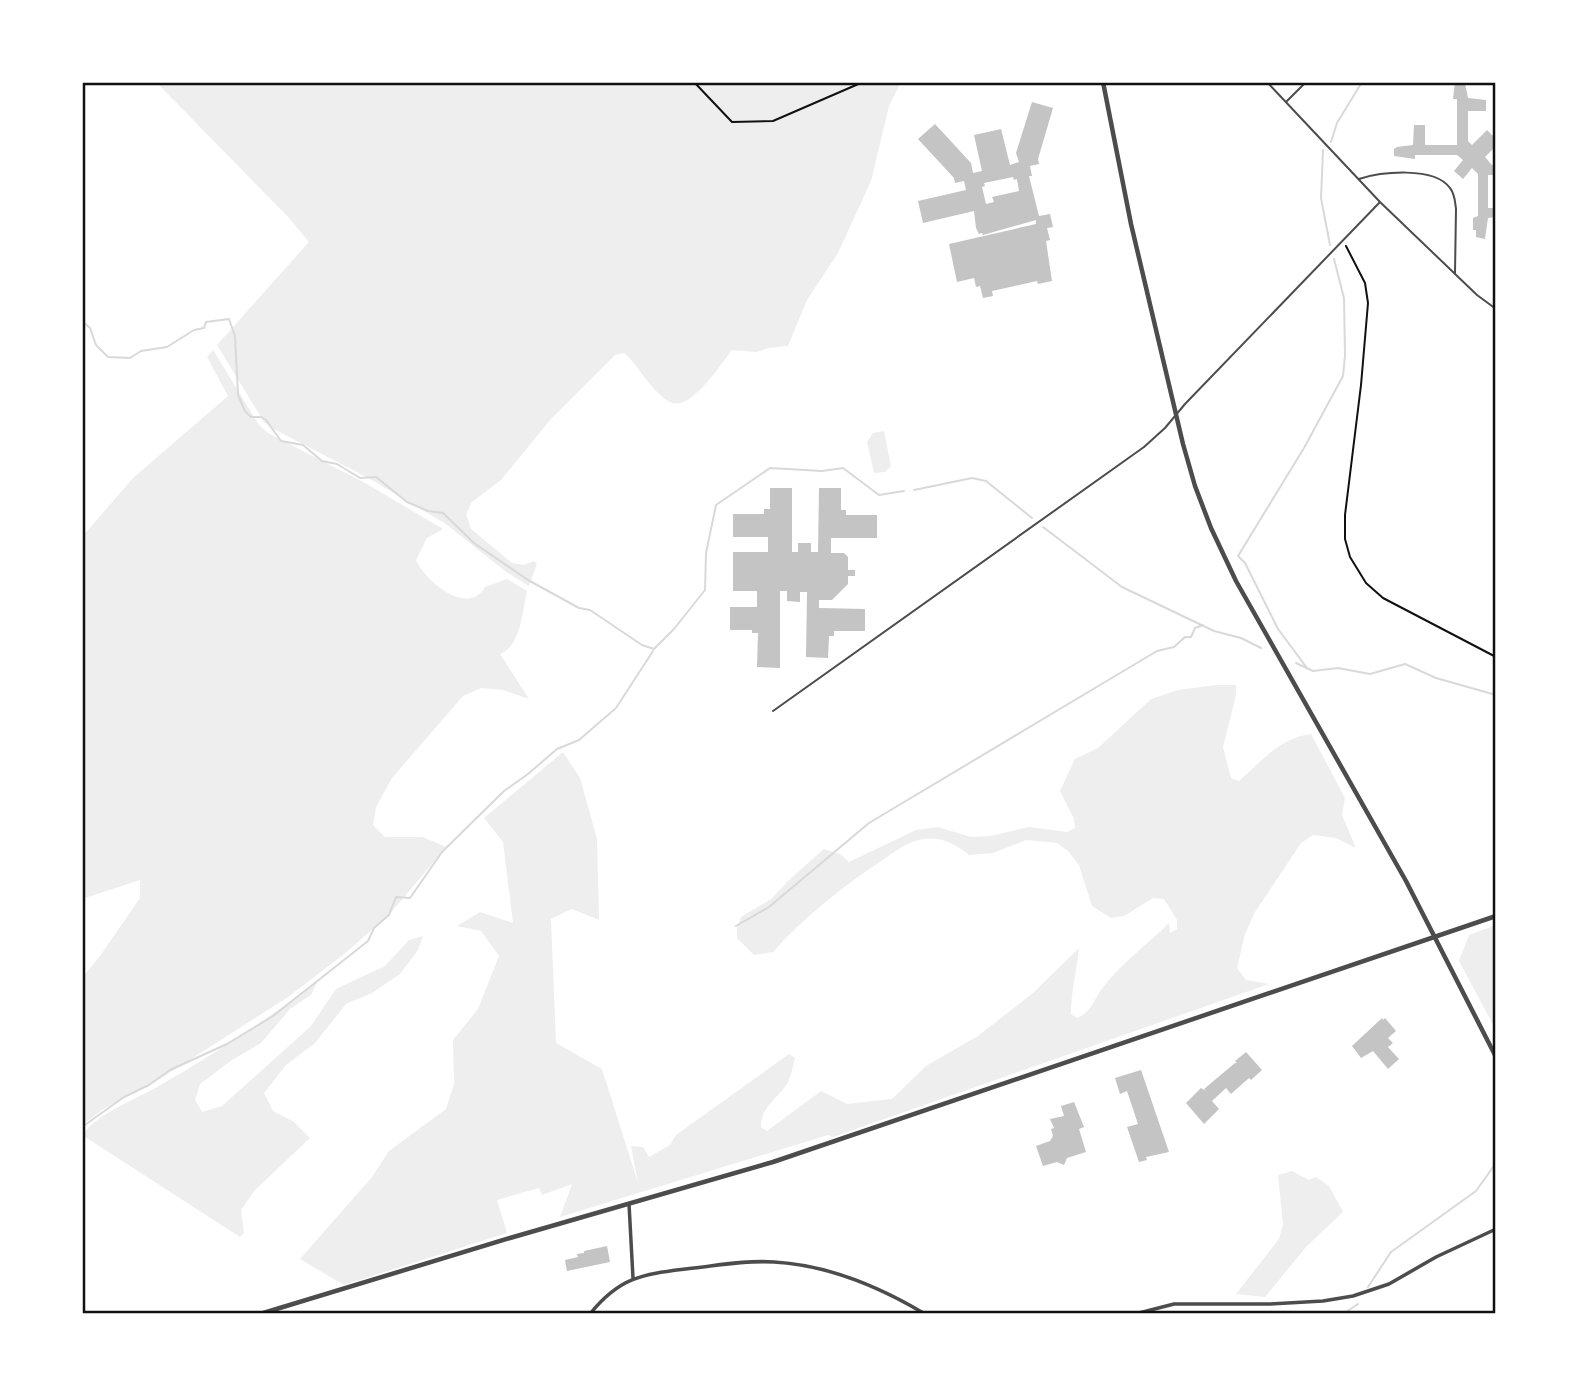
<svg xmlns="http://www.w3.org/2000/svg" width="1578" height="1396" viewBox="0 0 1578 1396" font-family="'PT Sans Narrow',sans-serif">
<rect width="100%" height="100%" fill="#fff"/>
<path fill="#eee" d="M 156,82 L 901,82 L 889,106 L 871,181 L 838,253 L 807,300 L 788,346 L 768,348 L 757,352 L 732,350 C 720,365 693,408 673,403 C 667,402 661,395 656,391 C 644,379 637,364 624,353 L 615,355 L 550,420 L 501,480 L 472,502 L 466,514 L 471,529 L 512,563 L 524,565 L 534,561 L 537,564 L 529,586 L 505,571 L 446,524 L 370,479 L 272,428 L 264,422 L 217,345 L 309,242 L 288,217 Z
M 213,350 L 259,425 L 268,433 L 367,484 L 443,529 L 427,538 L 416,560 C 426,582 468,617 485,587 L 507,579 L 527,591 C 522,612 521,646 500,654 L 529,699 L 503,690 L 481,688 L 463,696 L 392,778 L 376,807 L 373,825 L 385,837 L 423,837 L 446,847 L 389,915 L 343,955 L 288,997 L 155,1082 L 105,1108 L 82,1125 L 82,1096 L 86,1092 L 82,1089 L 82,978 L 100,956 L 140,898 L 140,880 L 82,899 L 82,537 L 133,478 L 228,396 L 207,357 Z
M 884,431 L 891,466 L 885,472 L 874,473 L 867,442 L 873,433 Z
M 1216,685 L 1236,685 L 1236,695 L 1223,747 L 1231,778 L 1239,781 C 1261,762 1279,738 1311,734 L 1345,798 L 1342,815 L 1356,848 L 1336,838 L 1313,835 L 1301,843 L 1255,912 L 1245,934 L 1237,968 L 1246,980 L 1269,984 L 833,1137 L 828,1135 L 560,1217 L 572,1184 L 542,1195 L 539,1188 L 497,1200 L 507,1233 L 344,1285 L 300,1259 L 372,1177 L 389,1151 L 446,1109 L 454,1084 L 453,1040 L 478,1009 L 499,956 L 481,931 L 457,926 L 480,912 L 513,923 L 503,842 L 484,818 L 563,752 L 580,778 L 597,839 L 599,920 L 572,909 L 551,919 L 556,1043 L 602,1069 L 638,1183 L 631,1146 L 643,1147 L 649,1157 L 670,1145 L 676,1135 L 789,1054 L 795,1058 C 793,1065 792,1073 789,1080 C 781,1097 760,1106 761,1127 L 767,1131 L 821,1091 L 847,1104 L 892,1099 L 926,1066 L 978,1036 L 1033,993 L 1079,948 C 1077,970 1071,991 1071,1014 L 1077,1018 C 1091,1012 1093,1002 1101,990 C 1118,966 1148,944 1169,923 L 1170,933 L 1177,929 L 1177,920 L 1164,899 L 1153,898 L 1124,916 L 1111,918 L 1092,906 L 1079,865 L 1068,851 L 1057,843 L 1026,840 L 993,853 L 969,855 C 955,843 938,835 919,840 C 905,843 893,853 881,861 C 842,887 804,917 773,952 L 754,955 L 737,938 L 737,928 L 741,917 L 771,899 L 789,880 L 824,849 L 840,854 L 849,862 L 916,830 L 938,827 L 971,837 L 991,836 L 1029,827 L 1067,832 L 1075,828 L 1074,819 L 1060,791 L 1075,759 L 1098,748 L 1151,699 L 1178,690 Z
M 1496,925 L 1496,1030 L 1459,961 L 1469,935 Z
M 423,936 L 418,950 L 400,974 L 372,993 L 346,1004 L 315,1043 L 286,1065 L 264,1093 L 273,1111 L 294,1122 L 310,1138 L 255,1190 L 241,1210 L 244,1233 L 240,1237 L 82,1135 C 101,1111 133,1101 159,1086 C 212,1055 271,1018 319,979 L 311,995 L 290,1009 L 261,1043 L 232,1060 L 200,1084 L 195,1100 L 202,1112 L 222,1106 L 311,1026 L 336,989 L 385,966 L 409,940 Z
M 1292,1171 L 1309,1180 L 1316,1177 L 1329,1186 L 1343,1212 L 1306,1247 L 1265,1297 L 1236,1294 L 1279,1239 L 1283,1224 L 1278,1175 Z"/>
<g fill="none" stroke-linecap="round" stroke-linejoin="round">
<path stroke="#d9d9d9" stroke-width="2" d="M 1331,142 L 1337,123 L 1362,82
M 1323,150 L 1321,198 L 1330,245
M 82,321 L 90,328 L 96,345 L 108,357 L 130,358 L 141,351 L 167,347 L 194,330 L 204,328 L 206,322 L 229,319 L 235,336 L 238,395 L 245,411 L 251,417 L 261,417 L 266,420 L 281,441 L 303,445 L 322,461 L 337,464 L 360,478 L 376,477 L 407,502 L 428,511 L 443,513 L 474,543 L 528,580 L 579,608 L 590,610 L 642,645 L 654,649 L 674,629 L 705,590 L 706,553 L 716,505 L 770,468 L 822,471 L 843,468 L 879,495 L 904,491
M 914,490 L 972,478 L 986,481 L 1032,518
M 1043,527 L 1122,587 L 1214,631 L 1241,638 L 1261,648
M 1296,663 L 1313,671 L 1338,668 L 1370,674 L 1405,664 L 1436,678 L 1496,695
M 1307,668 L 1278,629 L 1245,563 L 1238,556 L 1304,448 L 1343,376 L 1345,355 L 1344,298 L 1334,259
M 736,926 L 769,907 L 869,823 L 1157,651 L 1174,647 L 1185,637 L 1191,637 L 1195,628 L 1203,625
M 82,1127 L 124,1097 L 149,1085 L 170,1070 L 227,1044 L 273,1016 L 368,941 L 374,928 L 389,915 L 396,897 L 410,898 L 442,852 L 504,791 L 528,774 L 557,749 L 579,740 L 616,708 L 653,651
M 1368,1287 L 1391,1252 L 1476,1191 L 1496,1163
M 1343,1314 L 1358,1304"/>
</g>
<path fill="#c4c4c4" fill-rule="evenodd" d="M 1455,82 L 1465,83 L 1468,98 L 1486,100 L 1486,111 L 1468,111 L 1468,141 L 1472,145 L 1487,130 L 1496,139 L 1496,146 L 1485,157 L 1492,165 L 1496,165 L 1496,175 L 1488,175 L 1488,208 L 1496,208 L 1496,217 L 1488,218 L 1485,239 L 1476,237 L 1476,230 L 1473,230 L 1473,218 L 1478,216 L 1478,174 L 1472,168 L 1463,179 L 1454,171 L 1463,160 L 1457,155 L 1415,155 L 1415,159 L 1394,156 L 1394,149 L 1397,147 L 1413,145 L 1414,125 L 1425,125 L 1425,145 L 1457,145 L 1457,99 L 1453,99 Z
M 1032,102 L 1053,108 L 1038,159 L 1039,164 L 1030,166 L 1032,176 L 1029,176 L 1039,216 L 1050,214 L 1053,227 L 1047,228 L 1050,240 L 1046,241 L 1052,281 L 1038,284 L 1037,281 L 992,291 L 993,296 L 983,298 L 980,286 L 976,287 L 974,278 L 957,282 L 949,244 L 1036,224 L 1036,220 L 983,235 L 982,233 L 979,234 L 976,228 L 974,211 L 923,223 L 918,201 L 966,190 L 964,181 L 955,183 L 954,178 L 918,139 L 935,124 L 971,163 L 973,173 L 982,171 L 974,135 L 1001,129 L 1010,165 L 1019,162 L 1016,153 ZM 1013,177 L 1014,180 L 1017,179 L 1019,191 L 992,197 L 994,202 L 986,204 L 982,187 L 985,186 L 984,183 Z
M 770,488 L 792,488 L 792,552 L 798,552 L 798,543 L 811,543 L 811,552 L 818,552 L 819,488 L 841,488 L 841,510 L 846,510 L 846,515 L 877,515 L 877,538 L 831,538 L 831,553 L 844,553 L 848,557 L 848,570 L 855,570 L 855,576 L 848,576 L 848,584 L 832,600 L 819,600 L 819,608 L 865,609 L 865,631 L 834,631 L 834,636 L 829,636 L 828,658 L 806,657 L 807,592 L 800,592 L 800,602 L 787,601 L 787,591 L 780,591 L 780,668 L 757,667 L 758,633 L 752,633 L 752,630 L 730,630 L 730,607 L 757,607 L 757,591 L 733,591 L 733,552 L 768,552 L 768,537 L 733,537 L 733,514 L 764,514 L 764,509 L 770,509 Z
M 1382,1018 L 1383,1020 L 1385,1018 L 1396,1031 L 1388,1038 L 1393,1043 L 1388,1047 L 1399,1059 L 1388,1069 L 1373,1051 L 1361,1058 L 1352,1046 Z
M 1246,1052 L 1262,1070 L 1251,1080 L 1249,1078 L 1231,1094 L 1226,1088 L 1212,1101 L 1219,1109 L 1204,1124 L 1186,1103 L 1201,1088 L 1206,1091 L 1204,1089 L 1235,1063 L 1237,1063 L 1235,1061 Z
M 1141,1070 L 1169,1152 L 1146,1157 L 1147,1160 L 1139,1162 L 1127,1127 L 1138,1124 L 1127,1091 L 1120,1094 L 1115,1078 Z
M 1074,1102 L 1084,1127 L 1079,1129 L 1086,1152 L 1067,1158 L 1064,1165 L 1057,1162 L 1043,1166 L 1036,1146 L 1050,1141 L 1053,1136 L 1051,1129 L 1054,1128 L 1050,1119 L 1064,1116 L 1061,1106 Z
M 607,1246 L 610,1262 L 567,1271 L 565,1260 L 578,1257 L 577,1254 L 584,1253 L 584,1251 Z"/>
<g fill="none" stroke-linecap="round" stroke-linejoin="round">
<path stroke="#111" stroke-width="2" d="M 694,82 L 732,122 L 773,121 L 863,82
M 1346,246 L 1365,283 L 1368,303 L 1361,385 L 1345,515 L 1345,539 L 1350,557 L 1366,583 L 1383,598 L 1496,657"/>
<path stroke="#4c4c4c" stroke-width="2" d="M 1267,82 L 1380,202 L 1477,295 L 1496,309
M 1287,101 L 1306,82
M 1359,179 C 1381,172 1434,166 1450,188 C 1455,194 1455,202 1456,209 L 1455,273
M 773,711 L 1144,447 L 1165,428 L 1185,404 L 1380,202"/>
<path stroke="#4c4c4c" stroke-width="3.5" d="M 629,1204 L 633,1278
M 590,1314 C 622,1274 647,1274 694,1268 C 720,1265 748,1260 774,1262 C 827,1265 880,1287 925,1314
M 1135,1314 L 1174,1304 L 1270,1304 L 1323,1301 L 1353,1296 L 1389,1284 L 1436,1257 L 1496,1229"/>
<path stroke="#4c4c4c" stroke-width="4.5" d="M 1103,82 L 1131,224 L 1183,444 L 1195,486 L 1211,528 L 1236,581 L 1406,881 L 1496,1057
M 260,1314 L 510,1238 L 773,1162 L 1496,916"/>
</g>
<rect width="1578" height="1396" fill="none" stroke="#ffffff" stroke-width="168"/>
<rect x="84" y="84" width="1410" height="1228" fill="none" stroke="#111" stroke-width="2.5"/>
</svg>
